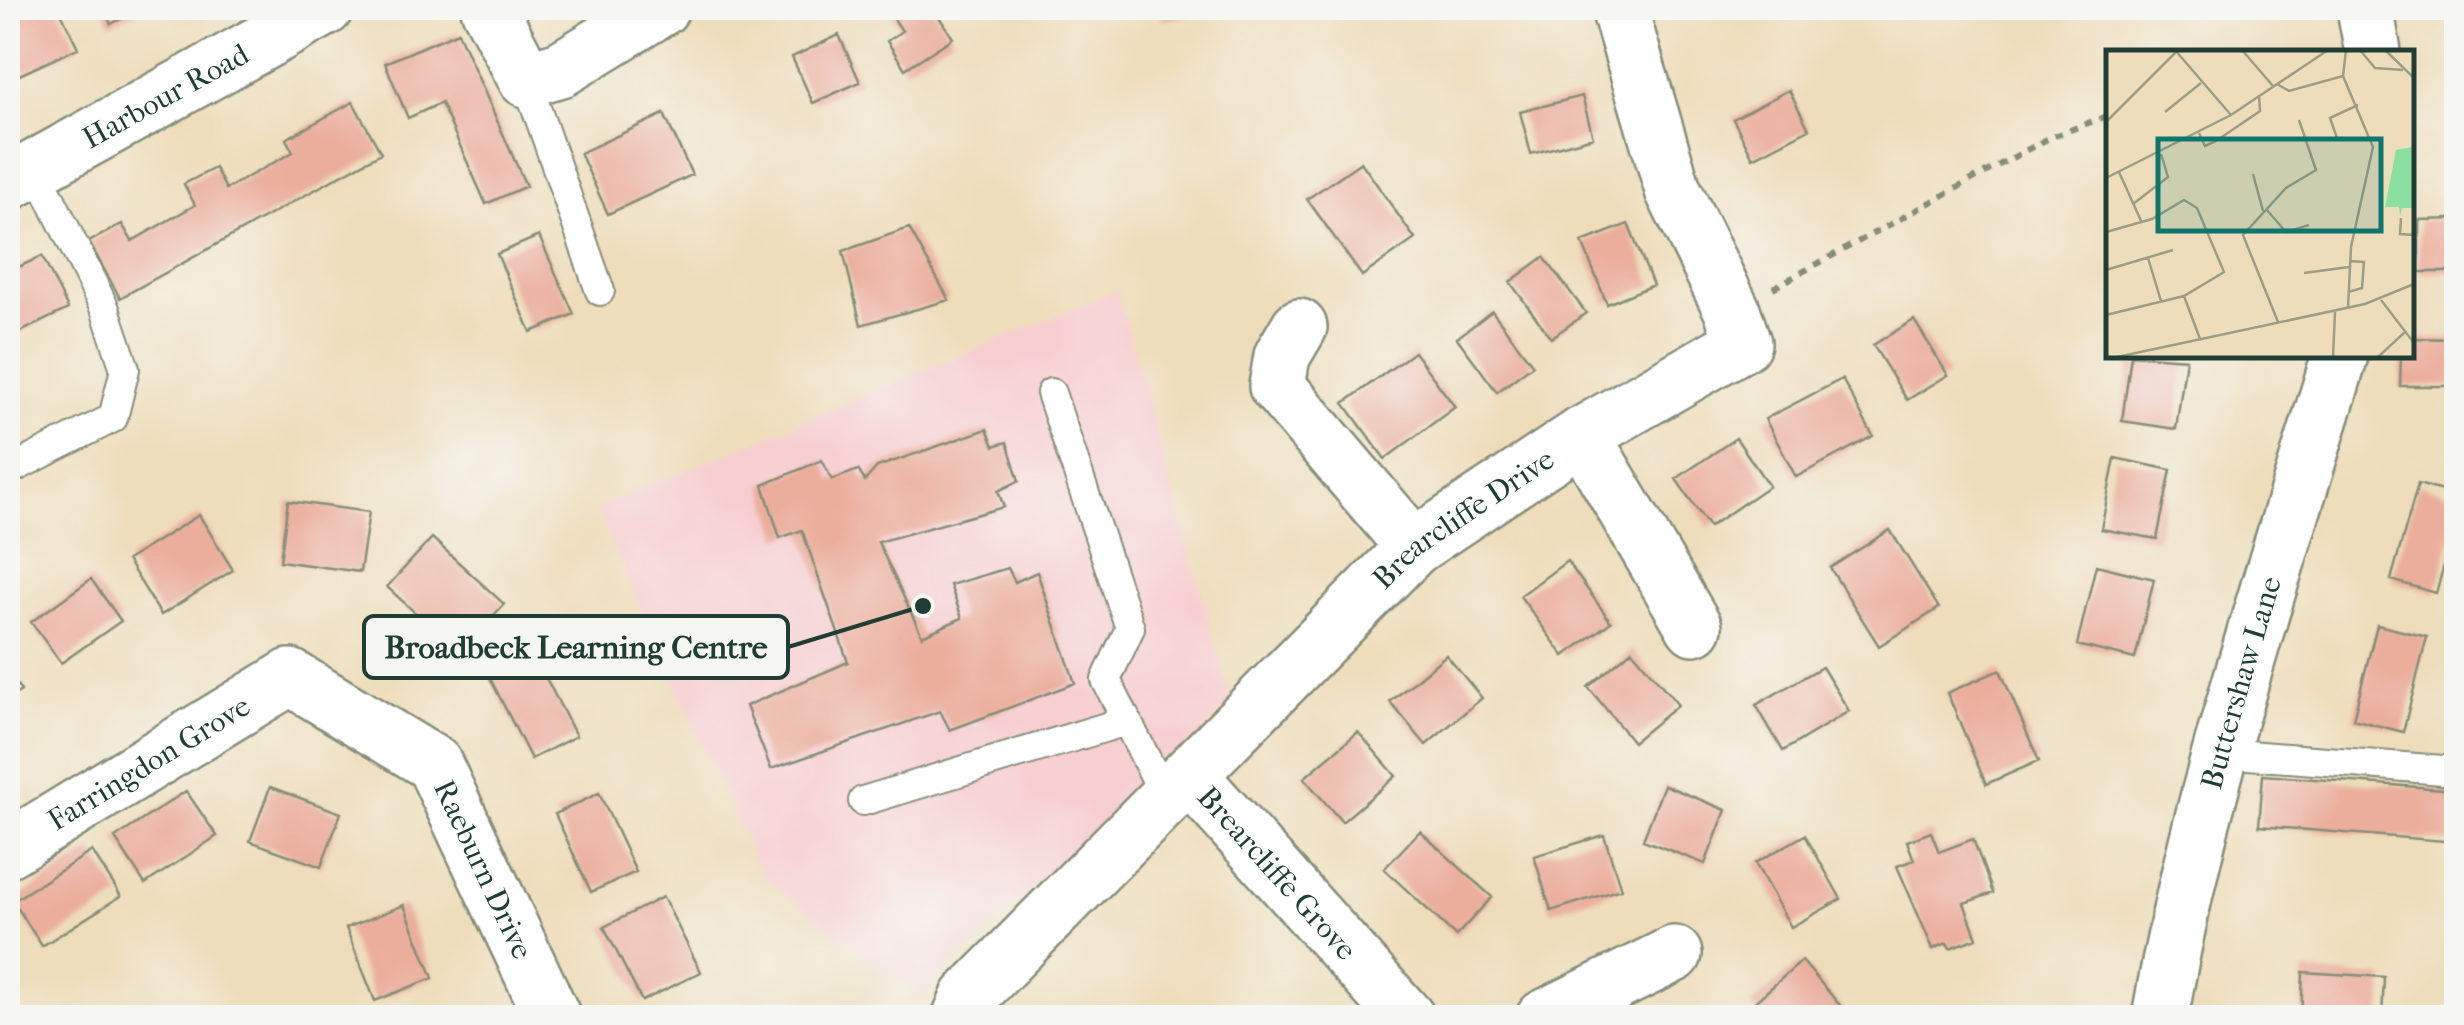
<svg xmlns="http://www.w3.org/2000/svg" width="2464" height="1025" viewBox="0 0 2464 1025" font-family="'IM FELL French Canon',serif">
<rect width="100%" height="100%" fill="#f6f6f2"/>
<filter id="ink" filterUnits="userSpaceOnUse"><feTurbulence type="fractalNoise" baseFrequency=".01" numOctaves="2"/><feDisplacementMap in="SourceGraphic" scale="20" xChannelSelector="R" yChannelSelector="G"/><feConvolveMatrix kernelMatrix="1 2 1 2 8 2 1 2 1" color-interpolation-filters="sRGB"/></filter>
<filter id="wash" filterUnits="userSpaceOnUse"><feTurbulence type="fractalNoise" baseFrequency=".0048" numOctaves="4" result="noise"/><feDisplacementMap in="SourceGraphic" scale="40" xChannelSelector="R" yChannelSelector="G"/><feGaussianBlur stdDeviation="2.25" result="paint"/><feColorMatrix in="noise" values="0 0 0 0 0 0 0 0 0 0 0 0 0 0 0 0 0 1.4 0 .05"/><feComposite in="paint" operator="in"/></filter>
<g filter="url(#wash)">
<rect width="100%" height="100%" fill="#edb"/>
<path fill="#f7cfd1" d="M 1117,290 L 1232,704 L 918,994 L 761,875 L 596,508 Z"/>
<g id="blocks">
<path fill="#ebae9d" d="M 34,8 L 59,8 L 78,48 L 15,77 L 8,61 L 8,20 Z
M 102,8 L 143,8 L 111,24 Z
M 887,8 L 933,8 L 953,38 L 905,69 L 887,41 L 902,31 Z
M 1160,8 L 1226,8 L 1226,10 L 1162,20 Z
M 458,32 L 526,186 L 486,204 L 441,103 L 408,118 L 385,63 Z
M 839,35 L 860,82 L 813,103 L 792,57 Z
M 1789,90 L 1809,129 L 1753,158 L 1733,119 Z
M 1582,96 L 1593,137 L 1531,154 L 1520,112 Z
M 353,102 L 381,153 L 120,298 L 89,242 L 122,224 L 132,241 L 195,205 L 184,184 L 215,168 L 226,189 L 293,152 L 286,139 Z
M 664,114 L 692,175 L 608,214 L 580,153 Z
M 1361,162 L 1415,239 L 1362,276 L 1307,199 Z
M 2456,219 L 2456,272 L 2419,272 L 2419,220 Z
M 1628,224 L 1653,285 L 1607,304 L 1582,242 Z
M 909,228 L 949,300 L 861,325 L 843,251 Z
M 539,236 L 574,314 L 531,332 L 497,254 Z
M 42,256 L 68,309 L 8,338 L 8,272 Z
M 1544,257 L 1586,313 L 1551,338 L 1510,282 Z
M 1492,311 L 1533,365 L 1497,392 L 1457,338 Z
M 1914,320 L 1948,375 L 1907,400 L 1873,345 Z
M 2412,338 L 2456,339 L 2456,386 L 2400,386 L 2401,355 L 2412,355 Z
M 1414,352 L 1455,407 L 1385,459 L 1344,403 Z
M 2131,355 L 2186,359 L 2176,429 L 2122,421 Z
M 1842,379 L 1873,436 L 1796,477 L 1765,419 Z
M 987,429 L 994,446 L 1007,442 L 1019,481 L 998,491 L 1004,507 L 878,542 L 922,636 L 962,618 L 950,585 L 1008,568 L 1015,582 L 1037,572 L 1075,683 L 950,730 L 940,711 L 771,769 L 746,706 L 848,662 L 802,530 L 780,538 L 763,485 L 822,460 L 832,480 L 858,470 L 865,481 L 877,467 Z
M 1736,438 L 1769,486 L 1709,527 L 1676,479 Z
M 2115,458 L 2171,470 L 2157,539 L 2101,529 Z
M 2418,484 L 2456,495 L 2456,523 L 2436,593 L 2391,580 Z
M 288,501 L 369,512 L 360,572 L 280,561 Z
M 199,515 L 233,570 L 161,615 L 127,560 Z
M 1890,530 L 1939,608 L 1879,646 L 1830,568 Z
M 432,538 L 504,604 L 459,653 L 387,587 Z
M 1567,561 L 1611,622 L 1564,656 L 1520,596 Z
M 2096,565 L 2154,579 L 2135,659 L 2077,645 Z
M 91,579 L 121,621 L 61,663 L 31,622 Z
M 2377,625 L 2427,637 L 2403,732 L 2353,719 Z
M 1632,650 L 1678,705 L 1633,742 L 1588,687 Z
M 532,651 L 576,736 L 531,759 L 488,674 Z
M 1446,655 L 1482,698 L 1426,745 L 1390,702 Z
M 1822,667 L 1849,711 L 1783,751 L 1756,705 Z
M 8,670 L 21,691 L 8,699 Z
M 2000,670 L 2039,761 L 1986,784 L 1947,693 Z
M 1358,732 L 1396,776 L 1342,822 L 1304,778 Z
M 2263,775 L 2456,790 L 2456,842 L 2259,826 Z
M 1664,785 L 1726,810 L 1705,864 L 1643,840 Z
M 270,787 L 341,813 L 321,867 L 250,841 Z
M 186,791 L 217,836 L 145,884 L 115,838 Z
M 599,793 L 636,872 L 591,892 L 555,814 Z
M 1420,831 L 1492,897 L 1456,936 L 1384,869 Z
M 1931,832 L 1939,852 L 1973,839 L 1993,893 L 1964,903 L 1977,938 L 1950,948 L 1947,943 L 1933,949 L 1897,866 L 1914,860 L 1907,841 Z
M 1604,835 L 1621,889 L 1551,911 L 1534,856 Z
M 1805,835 L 1841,899 L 1791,927 L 1755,863 Z
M 92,851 L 121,896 L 42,946 L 13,901 Z
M 663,897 L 701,972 L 642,1001 L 604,927 Z
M 404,905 L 433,978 L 375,1001 L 346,928 Z
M 1802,961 L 1844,1010 L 1835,1018 L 1763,1018 L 1751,1005 Z
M 2303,972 L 2384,977 L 2382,1018 L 2301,1018 Z"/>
</g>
</g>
<g filter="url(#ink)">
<use href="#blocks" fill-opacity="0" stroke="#868d78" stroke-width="2.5"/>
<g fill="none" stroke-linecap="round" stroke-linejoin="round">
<defs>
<path id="service" d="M 526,79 L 600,291
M 1051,393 L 1130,628 L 1106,680 L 1166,798
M 8,471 L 113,418 L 125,369 L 105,309 L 37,171
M 2222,753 L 2456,771
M 863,801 L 1126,721"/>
<g id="minor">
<path d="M 489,8 L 526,79 L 561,69 L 661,8"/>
<path d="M 2365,8 L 2373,52"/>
<path id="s1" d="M 8,183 L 325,8"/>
<path d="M 1299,327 L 1282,356 L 1277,386 L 1414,547"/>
<path d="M 1582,435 L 1694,627"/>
<path id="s2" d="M 1189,775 L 1407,1018"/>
<path id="s3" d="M 8,849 L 290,677 L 434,764 L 553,1018"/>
<path id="s4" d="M 960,1018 L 969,997 L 1414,547 L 1582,435 L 1743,343 L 1732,310 L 1673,190 L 1619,8"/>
<path d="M 1544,1018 L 1674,954"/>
<path id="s5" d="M 2160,1018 C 2198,793 2275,573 2340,355"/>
</g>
</defs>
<use href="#service" stroke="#868d78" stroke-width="32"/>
<use href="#minor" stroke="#868d78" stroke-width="60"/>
<path stroke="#868d78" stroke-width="6" stroke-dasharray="8 8" stroke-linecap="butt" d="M 1773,288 L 2047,139 L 2109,115"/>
<use href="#service" stroke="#fff" stroke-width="28"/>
<use href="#minor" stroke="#fff" stroke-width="55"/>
</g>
</g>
<g text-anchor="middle" stroke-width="10" stroke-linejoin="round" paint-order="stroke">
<g font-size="30" fill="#1f3d34" stroke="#f6f6f2">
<text dy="10" stroke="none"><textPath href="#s1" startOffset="180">Harbour Road</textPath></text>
<text dy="10" stroke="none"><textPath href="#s4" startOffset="712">Brearcliffe Drive</textPath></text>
<text dy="10" stroke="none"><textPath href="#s5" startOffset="345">Buttershaw Lane</textPath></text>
<text dy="10" stroke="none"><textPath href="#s3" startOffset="165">Farringdon Grove</textPath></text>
<text dy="10" stroke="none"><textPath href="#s3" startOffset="615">Raeburn Drive</textPath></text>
<text dy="10" stroke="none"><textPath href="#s2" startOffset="132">Brearcliffe Grove</textPath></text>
</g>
</g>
<g transform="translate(2106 50)">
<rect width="308" height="308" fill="#edb"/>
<path d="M 307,97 L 307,158 L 296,158 L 294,166 L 293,157 L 279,157 L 290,100 Z" fill="#8bdfa0"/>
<path fill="none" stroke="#9b9d85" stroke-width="2.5" d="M 69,0 L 125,65M 136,0 L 167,36M 240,0 L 237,26 L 267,97 L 245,197 L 242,258M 254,0 L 269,18 L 297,20M 279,0 L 308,28M 171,34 L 183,41 L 237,26M 59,62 L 95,33M 0,72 L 72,0M 93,83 L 99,96 L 110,91 L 154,61 L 153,45M 231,88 L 224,68 L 252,55M 13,122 L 36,173M 147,124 L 157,161M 0,128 L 125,65 L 222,0M 27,154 L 62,127 L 55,104M 160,159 L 180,182 L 203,175M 295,168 L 294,184 L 308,185M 0,182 L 46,169 L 78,150 L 91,158 L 118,222 L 78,246 L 0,265M 42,208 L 55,251M 0,220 L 67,200M 198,223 L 243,217M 242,242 L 256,238 L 258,212 L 244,211M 78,246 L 94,289M 275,250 L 308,293M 172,272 L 137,185 L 180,138 L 210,120 L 193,70M 11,307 L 259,254 L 308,234M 227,307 L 229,262M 272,307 L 299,282"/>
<path fill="#0f766e" fill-opacity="0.15" stroke="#0f766e" stroke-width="5" d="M 52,89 L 275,89 L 275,181 L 52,181 Z"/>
<rect width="308" height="308" fill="none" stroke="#1f3d34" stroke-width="5"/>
</g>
<path fill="none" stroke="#1f3d34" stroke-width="4" d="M923 606L788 647"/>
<circle fill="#1f3d34" stroke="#f6f6f2" stroke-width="4" cx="923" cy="606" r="10"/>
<rect fill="#f6f6f2" stroke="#1f3d34" stroke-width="4" x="364" y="616" width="424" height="62" rx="10"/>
<g font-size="32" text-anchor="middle" font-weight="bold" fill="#1f3d34">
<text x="576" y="658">Broadbeck Learning Centre</text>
</g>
<rect width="2464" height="1025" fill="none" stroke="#f6f6f2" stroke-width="40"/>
</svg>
